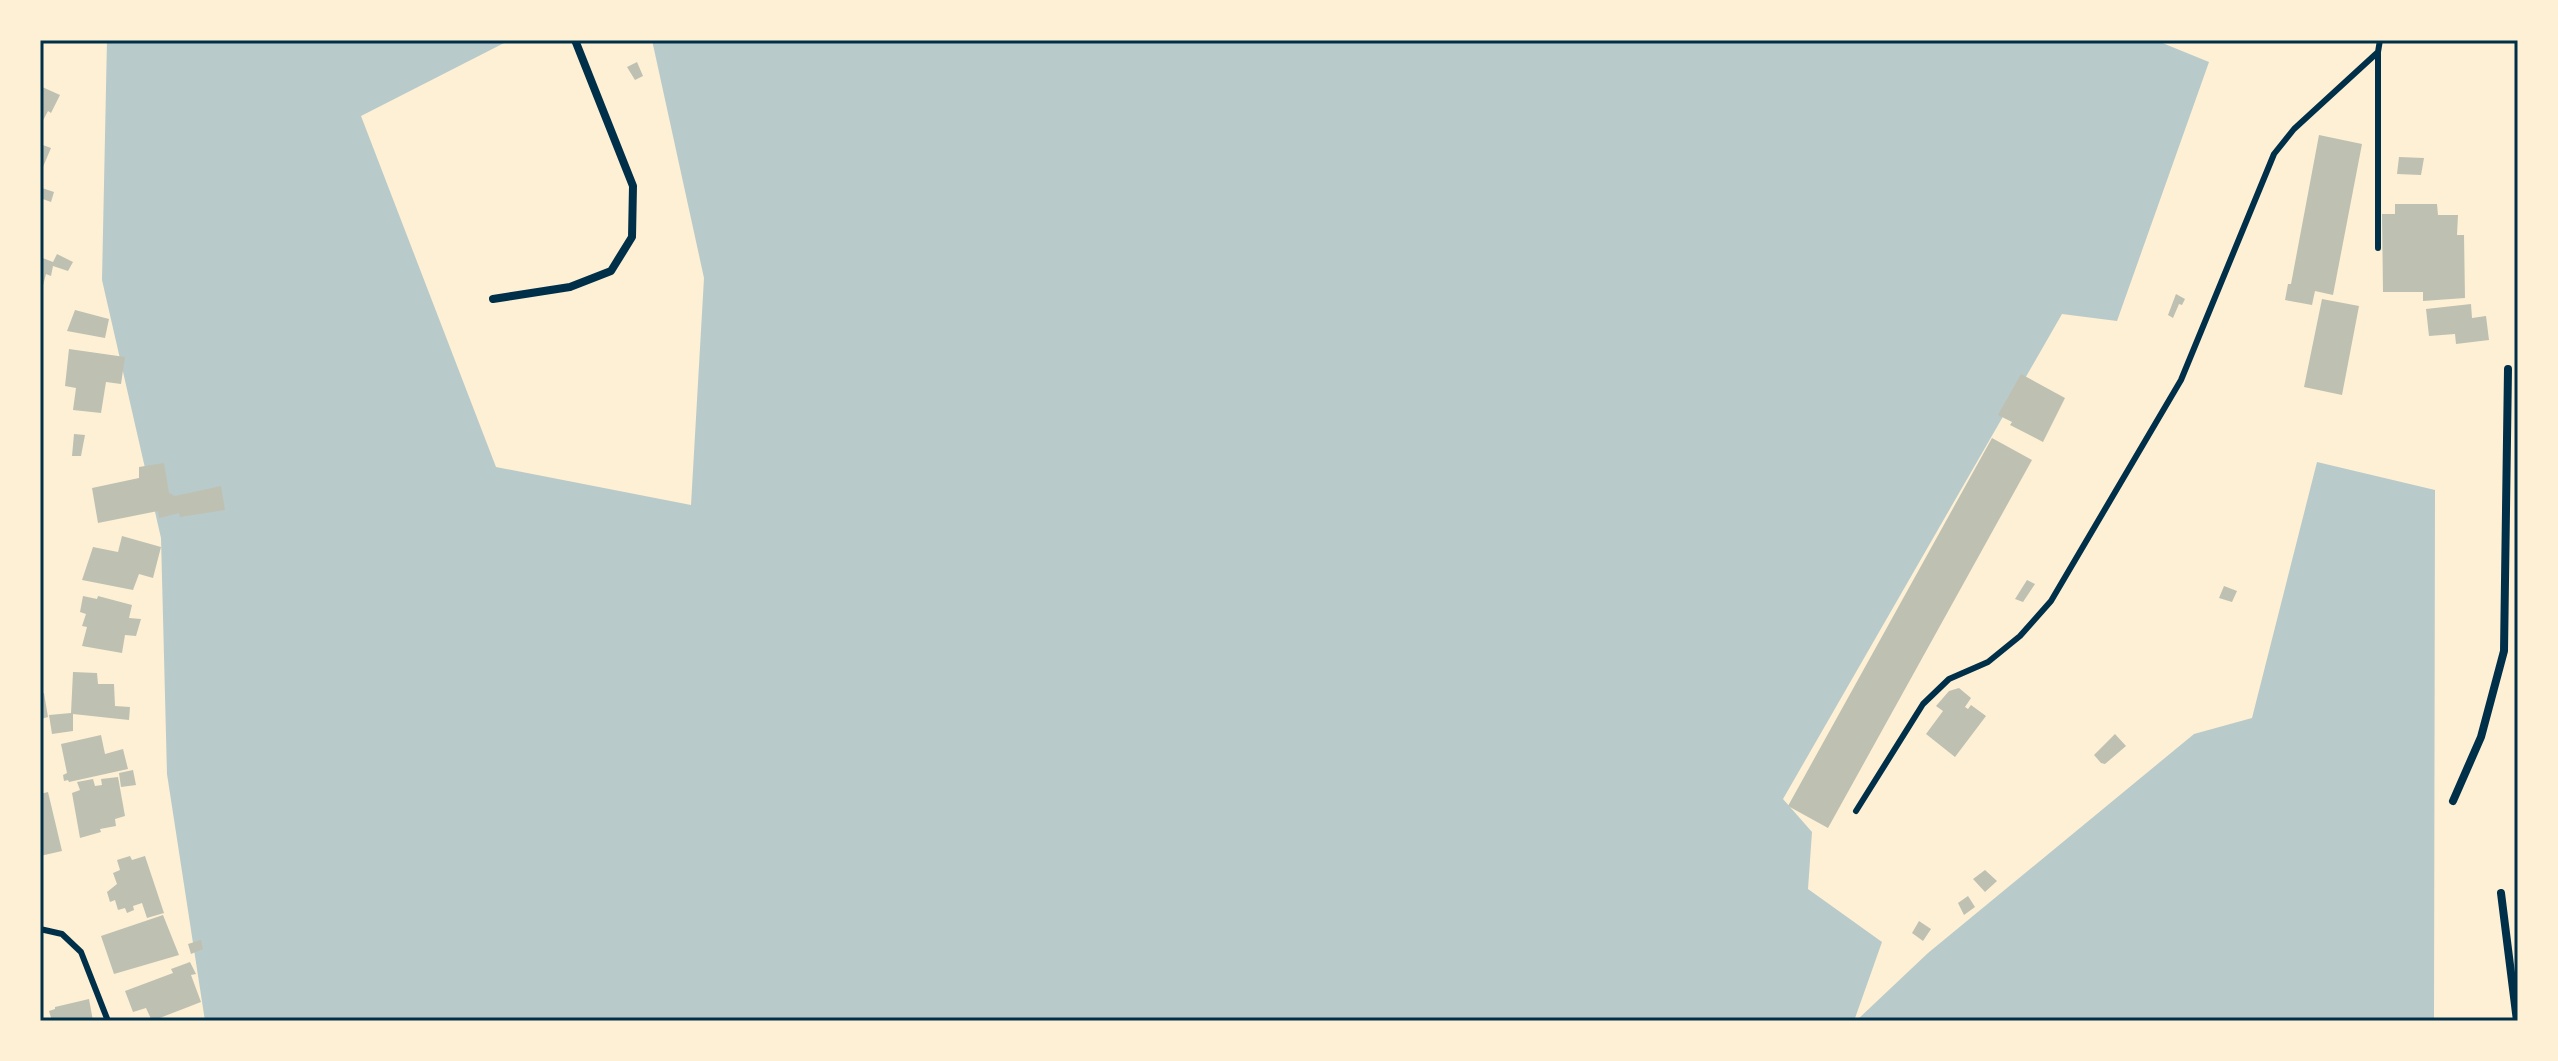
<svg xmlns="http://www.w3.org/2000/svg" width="2558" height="1061" viewBox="0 0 2558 1061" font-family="Quicksand,sans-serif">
<rect width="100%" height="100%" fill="#fdf0d5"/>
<path fill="#b9caca" d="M 107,40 L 510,40 L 361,116 L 496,467 L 691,505 L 704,278 L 652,40 L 2155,40 L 2209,62 L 2117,321 L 2062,314 L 1783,799 L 1812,832 L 1808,889 L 1882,942 L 1854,1021 L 205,1021 L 167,774 L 161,538 L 102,280 Z
M 2317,462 L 2435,490 L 2434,1021 L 1856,1021 L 1928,953 L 2194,734 L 2252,718 Z"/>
<path fill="#bec0b2" d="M 637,62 L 643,76 L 635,80 L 627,67 Z
M 40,86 L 60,95 L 51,113 L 48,111 L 40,126 Z
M 2319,135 L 2362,144 L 2333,295 L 2315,291 L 2312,305 L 2285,300 L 2288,284 L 2291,284 Z
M 40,144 L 51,148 L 40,174 Z
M 2399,157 L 2424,158 L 2421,175 L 2397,174 Z
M 42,188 L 54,192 L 51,202 L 40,198 Z
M 2395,204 L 2437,204 L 2438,215 L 2458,215 L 2457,235 L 2464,235 L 2465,298 L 2423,301 L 2423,292 L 2383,292 L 2382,214 L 2395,214 Z
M 57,254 L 73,262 L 68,271 L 53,266 L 51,276 L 46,274 L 40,297 L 40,257 L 53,262 Z
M 2176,294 L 2185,299 L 2182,305 L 2179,304 L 2173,318 L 2168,315 Z
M 2322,299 L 2359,306 L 2342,395 L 2304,387 Z
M 2471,304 L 2472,318 L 2486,316 L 2489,340 L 2456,344 L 2455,334 L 2429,336 L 2426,309 Z
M 75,310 L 109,319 L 105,338 L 67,331 Z
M 69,349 L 125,357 L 121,384 L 106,382 L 101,413 L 73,410 L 76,388 L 65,386 Z
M 2021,374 L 2065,398 L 2043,442 L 2010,425 L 2012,422 L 1998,415 Z
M 74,434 L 85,435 L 81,456 L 72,456 Z
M 1992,438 L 2032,460 L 1828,828 L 1788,806 Z
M 164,463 L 169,493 L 175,496 L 221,486 L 225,510 L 180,517 L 179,513 L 159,518 L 158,511 L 98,523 L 92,488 L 139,478 L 139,467 Z
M 122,536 L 161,547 L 153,578 L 139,574 L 133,590 L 82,580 L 93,547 L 118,552 Z
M 2027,580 L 2035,584 L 2023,602 L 2015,599 Z
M 2224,586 L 2237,591 L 2232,602 L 2219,598 Z
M 83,596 L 97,599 L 98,596 L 132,605 L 129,618 L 141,619 L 136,636 L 125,635 L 122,653 L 82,646 L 87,627 L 82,626 L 86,614 L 80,612 Z
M 73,672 L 97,673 L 98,684 L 114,684 L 115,706 L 130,707 L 129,720 L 73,714 L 73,731 L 52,734 L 49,715 L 71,713 Z
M 1959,688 L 1971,698 L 1965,707 L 1968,709 L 1971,705 L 1986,716 L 1955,757 L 1926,734 L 1943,711 L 1936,706 L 1949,691 Z
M 44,693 L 48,717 L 41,719 L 40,694 Z
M 2115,734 L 2126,746 L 2105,764 L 2101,763 L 2094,755 Z
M 101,735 L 105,754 L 123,749 L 128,769 L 69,782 L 68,780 L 64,781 L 63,775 L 67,773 L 61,744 Z
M 133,770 L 136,785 L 121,787 L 119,773 Z
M 118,777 L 125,816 L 115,819 L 116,826 L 100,829 L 101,832 L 80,838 L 72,793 L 80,790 L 77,782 L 93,779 L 95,786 L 102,785 L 101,779 Z
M 48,792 L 62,851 L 40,856 L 40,794 Z
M 130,856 L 132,860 L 145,856 L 164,913 L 147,918 L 142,903 L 133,906 L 134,910 L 127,913 L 125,908 L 118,910 L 115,900 L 110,902 L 107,892 L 117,884 L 113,873 L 120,870 L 117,860 Z
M 1985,870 L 1997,881 L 1985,892 L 1973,879 Z
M 1968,896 L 1975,907 L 1964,915 L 1958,903 Z
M 163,915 L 179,955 L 114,974 L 101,936 Z
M 1919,921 L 1931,929 L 1923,941 L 1912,933 Z
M 201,940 L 203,949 L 191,954 L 188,944 Z
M 190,962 L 196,974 L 191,975 L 201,1002 L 152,1021 L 146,1008 L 133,1012 L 125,991 L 173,973 L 171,969 Z
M 89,999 L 93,1021 L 52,1021 L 49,1011 L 55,1009 L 55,1007 Z"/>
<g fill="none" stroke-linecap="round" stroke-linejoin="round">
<path stroke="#003049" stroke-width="6" d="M 2378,248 L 2378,52
M 1856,811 L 1923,704 L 1949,679 L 1988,662 L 2020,636 L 2051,601 L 2181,380 L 2274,154 L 2294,129 L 2378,52 L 2380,40
M 40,929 L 62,934 L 81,952 L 108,1021"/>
<path stroke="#003049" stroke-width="8" d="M 493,299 L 570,287 L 611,271 L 632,237 L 633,186 L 575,40
M 2453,801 L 2481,737 L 2504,651 L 2508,369
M 2501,893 L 2517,1021"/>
</g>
<rect width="2558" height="1061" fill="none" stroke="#fdf0d5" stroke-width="84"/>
<rect x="42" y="42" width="2474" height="977" fill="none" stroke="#003049" stroke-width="3"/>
</svg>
